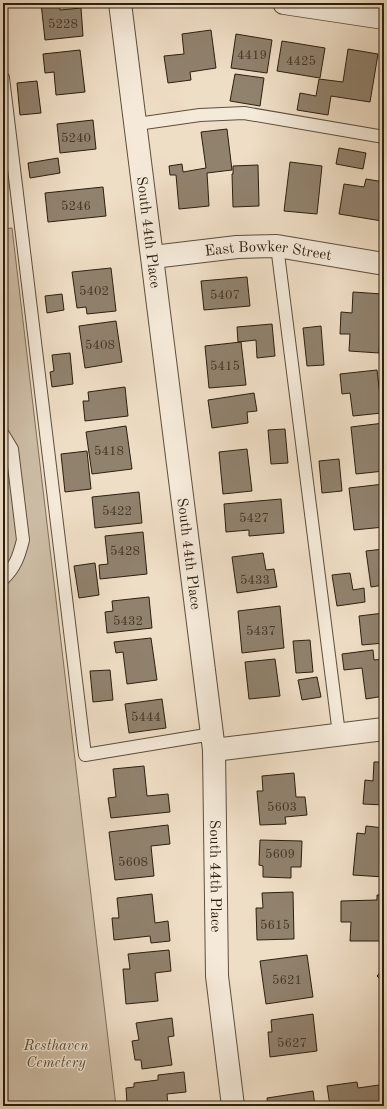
<svg xmlns="http://www.w3.org/2000/svg" width="387" height="1109" viewBox="0 0 387 1109" font-family="'Old Standard TT',serif">
<rect width="100%" height="100%" fill="#efdec6"/>
<filter id="stains"><feTurbulence type="fractalNoise" baseFrequency=".005" numOctaves="4"/><feColorMatrix values="0 0 0 0 .2 0 0 0 0 .09 0 0 0 0 .02 0 0 0 .5 -.17"/></filter>
<radialGradient id="worn" r=".72"><stop offset=".6" stop-color="#630" stop-opacity="0"/><stop offset="1" stop-color="#630" stop-opacity=".3"/></radialGradient>
<path fill="#cebea7" stroke="#7d6e5a" d="M 12,228 L 116,1106 L 3,1106 L 3,229 Z"/>
<path fill="#91826e" stroke="#2c1f0e" d="M 41,3 L 59,3 L 60,10 L 81,8 L 83,36 L 45,40 Z
M 211,30 L 216,68 L 190,72 L 191,80 L 168,83 L 164,56 L 184,54 L 182,34 Z
M 236,34 L 272,40 L 267,73 L 231,68 Z
M 282,41 L 325,48 L 320,78 L 277,71 Z
M 348,49 L 378,54 L 370,102 L 331,96 L 328,115 L 297,110 L 300,93 L 316,96 L 319,79 L 343,82 Z
M 80,50 L 85,92 L 56,95 L 54,72 L 45,73 L 43,54 Z
M 235,74 L 264,78 L 260,106 L 230,101 Z
M 37,81 L 41,113 L 20,115 L 17,83 Z
M 93,120 L 96,149 L 60,153 L 57,124 Z
M 227,129 L 232,170 L 207,173 L 209,206 L 179,209 L 176,175 L 170,175 L 169,166 L 182,164 L 183,172 L 206,168 L 201,132 Z
M 339,148 L 366,153 L 363,169 L 336,164 Z
M 58,158 L 60,173 L 30,178 L 28,163 Z
M 290,162 L 322,166 L 317,214 L 284,211 Z
M 258,165 L 259,206 L 233,207 L 232,174 L 233,174 L 233,166 Z
M 366,179 L 384,182 L 382,221 L 339,214 L 344,184 L 364,187 Z
M 103,187 L 106,216 L 48,222 L 45,193 Z
M 111,268 L 116,311 L 87,314 L 86,307 L 77,308 L 72,272 Z
M 247,277 L 250,306 L 204,310 L 201,281 Z
M 353,292 L 382,294 L 379,353 L 349,351 L 350,334 L 340,334 L 341,312 L 352,313 Z
M 62,294 L 64,310 L 47,313 L 45,296 Z
M 116,321 L 122,362 L 85,368 L 79,326 Z
M 272,324 L 275,356 L 257,358 L 256,340 L 238,342 L 237,327 Z
M 321,326 L 324,365 L 307,366 L 303,328 Z
M 241,342 L 246,385 L 209,388 L 205,346 Z
M 70,353 L 73,384 L 52,387 L 50,372 L 54,371 L 52,355 Z
M 377,370 L 382,413 L 353,416 L 350,393 L 342,394 L 340,374 Z
M 125,387 L 128,416 L 85,421 L 83,401 L 89,401 L 88,392 Z
M 254,393 L 257,411 L 247,412 L 248,423 L 212,428 L 208,400 Z
M 384,423 L 384,471 L 356,474 L 351,427 Z
M 126,426 L 132,469 L 92,474 L 86,432 Z
M 285,429 L 288,463 L 271,464 L 268,430 Z
M 247,449 L 252,491 L 223,494 L 219,452 Z
M 87,451 L 91,489 L 65,492 L 61,454 Z
M 339,459 L 342,491 L 322,493 L 319,461 Z
M 384,484 L 384,527 L 354,530 L 349,488 Z
M 139,492 L 142,523 L 95,528 L 92,497 Z
M 281,499 L 284,533 L 249,536 L 249,530 L 226,532 L 224,504 Z
M 143,532 L 147,574 L 100,579 L 99,565 L 108,564 L 105,536 Z
M 384,549 L 384,585 L 371,587 L 366,551 Z
M 263,553 L 266,570 L 274,569 L 277,587 L 237,593 L 232,557 Z
M 95,563 L 99,595 L 79,598 L 74,566 Z
M 350,573 L 353,590 L 364,588 L 365,602 L 337,606 L 332,575 Z
M 149,597 L 152,628 L 107,633 L 105,612 L 113,611 L 112,601 Z
M 280,606 L 284,648 L 242,653 L 238,611 Z
M 384,613 L 384,643 L 362,645 L 359,616 Z
M 151,638 L 157,680 L 127,684 L 123,652 L 116,653 L 114,642 Z
M 310,640 L 313,672 L 296,673 L 293,641 Z
M 373,650 L 374,660 L 384,659 L 384,696 L 366,699 L 362,668 L 344,670 L 342,654 Z
M 275,659 L 280,696 L 249,699 L 245,662 Z
M 110,670 L 113,700 L 93,702 L 90,671 Z
M 317,677 L 321,697 L 302,700 L 298,680 Z
M 162,699 L 166,728 L 129,733 L 125,704 Z
M 374,762 L 384,762 L 384,813 L 384,805 L 363,804 L 365,780 L 373,781 Z
M 144,766 L 147,796 L 168,794 L 170,812 L 111,818 L 108,798 L 116,797 L 113,769 Z
M 294,773 L 296,797 L 305,797 L 307,815 L 285,817 L 286,824 L 260,825 L 257,791 L 263,791 L 262,776 Z
M 168,825 L 170,844 L 151,846 L 154,876 L 115,880 L 109,832 Z
M 366,826 L 384,828 L 384,877 L 353,875 L 357,833 L 365,834 Z
M 260,840 L 302,841 L 301,867 L 291,867 L 291,878 L 263,877 L 263,866 L 259,865 Z
M 293,892 L 294,939 L 257,940 L 256,908 L 263,908 L 262,893 Z
M 152,894 L 155,923 L 168,921 L 170,941 L 151,943 L 150,936 L 114,940 L 112,918 L 119,918 L 117,898 Z
M 377,895 L 384,895 L 384,941 L 350,941 L 351,922 L 341,922 L 341,901 L 377,900 Z
M 169,950 L 171,971 L 155,973 L 158,1001 L 126,1004 L 123,969 L 130,969 L 128,954 Z
M 307,955 L 313,997 L 266,1004 L 260,961 Z
M 384,968 L 384,983 L 377,976 Z
M 313,1014 L 317,1051 L 270,1057 L 268,1032 L 272,1032 L 271,1020 Z
M 172,1018 L 174,1036 L 168,1037 L 172,1065 L 142,1069 L 141,1060 L 135,1060 L 132,1041 L 139,1040 L 136,1023 Z
M 184,1072 L 186,1092 L 167,1094 L 168,1106 L 136,1106 L 135,1103 L 127,1104 L 126,1088 L 134,1087 L 134,1083 L 158,1080 L 158,1075 Z
M 357,1082 L 358,1088 L 379,1085 L 382,1106 L 330,1106 L 327,1086 Z
M 313,1091 L 315,1106 L 268,1106 L 267,1098 Z"/>
<g fill="none" stroke-linecap="round" stroke-linejoin="round">
<defs>
<path id="lane" d="M 3,78 L 85,755 L 212,734
M 137,124 L 200,115 L 244,113 L 384,137
M 277,246 L 339,734
M 3,434 L 12,449 L 23,540 C 19,556 15,568 3,579"/>
<g id="street">
<path id="s1" d="M 120,3 L 214,750 L 217,976 L 233,1106"/>
<path d="M 284,3 L 384,18"/>
<path id="s2" d="M 153,257 L 237,247 L 277,246 L 384,264"/>
<path d="M 214,750 L 384,729"/>
</g>
</defs>
<use href="#lane" stroke="#5d4f3c" stroke-width="14"/>
<use href="#street" stroke="#5d4f3c" stroke-width="24"/>
<use href="#lane" stroke="#f5eada" stroke-width="12"/>
<use href="#street" stroke="#f5eada" stroke-width="22"/>
</g>
<g text-anchor="middle" stroke-width="3" stroke-linejoin="round" paint-order="stroke">
<g font-size="13" fill="#453826">
<text x="63" y="28">5228</text>
<text x="252" y="59">4419</text>
<text x="301" y="65">4425</text>
<text x="76" y="142">5240</text>
<text x="76" y="210">5246</text>
<text x="94" y="295">5402</text>
<text x="225" y="299">5407</text>
<text x="100" y="349">5408</text>
<text x="225" y="370">5415</text>
<text x="109" y="455">5418</text>
<text x="117" y="515">5422</text>
<text x="254" y="522">5427</text>
<text x="125" y="555">5428</text>
<text x="255" y="584">5433</text>
<text x="128" y="625">5432</text>
<text x="261" y="635">5437</text>
<text x="146" y="721">5444</text>
<text x="282" y="811">5603</text>
<text x="280" y="858">5609</text>
<text x="133" y="866">5608</text>
<text x="275" y="929">5615</text>
<text x="287" y="984">5621</text>
<text x="292" y="1047">5627</text>
</g>
<g font-size="15" fill="#2c1f0e" stroke="#f5eada">
<text dy="5" stroke="none"><textPath href="#s1" startOffset="231">South 44th Place</textPath></text>
<text dy="5" stroke="none"><textPath href="#s2" startOffset="116">East Bowker Street</textPath></text>
<text dy="5" stroke="none"><textPath href="#s1" startOffset="555">South 44th Place</textPath></text>
<text dy="5" stroke="none"><textPath href="#s1" startOffset="879">South 44th Place</textPath></text>
</g>
<g font-size="15" font-style="italic" fill="#5d4f3c" stroke="#f5eada">
<text x="56" y="1050">Resthaven<tspan x="56" dy="17">Cemetery</tspan></text>
</g>
</g>
<rect width="387" height="1109" fill="none" stroke="#efdec6" stroke-width="16"/>
<rect x="4" y="4" width="379" height="1101" fill="none" stroke="#2c1f0e" stroke-width="2"/>
<rect x="8" y="8" width="371" height="1093" fill="none" stroke="#2c1f0e"/>
<rect width="100%" height="100%" filter="url(#stains)"/>
<rect width="100%" height="100%" fill="url(#worn)"/>
</svg>
